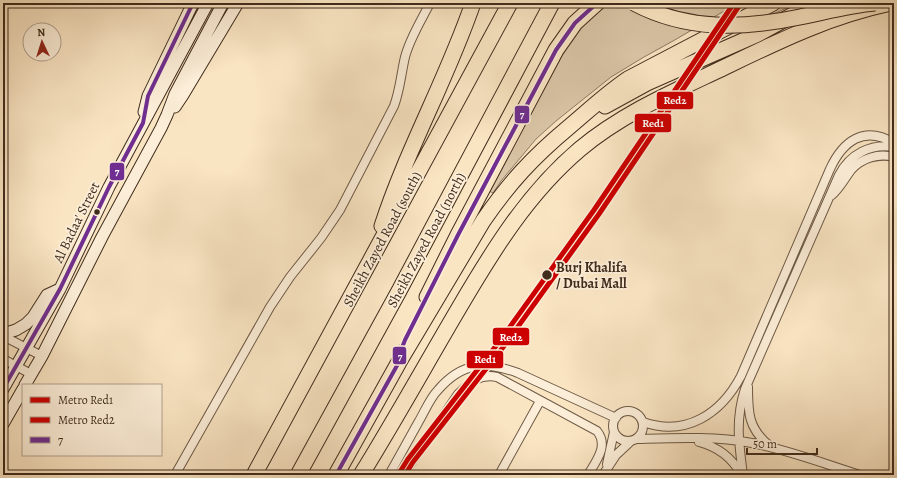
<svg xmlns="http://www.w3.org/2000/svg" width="897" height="478" viewBox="0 0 897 478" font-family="Alegreya,serif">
<rect width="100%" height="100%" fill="#fae5c3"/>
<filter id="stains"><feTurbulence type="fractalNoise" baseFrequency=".005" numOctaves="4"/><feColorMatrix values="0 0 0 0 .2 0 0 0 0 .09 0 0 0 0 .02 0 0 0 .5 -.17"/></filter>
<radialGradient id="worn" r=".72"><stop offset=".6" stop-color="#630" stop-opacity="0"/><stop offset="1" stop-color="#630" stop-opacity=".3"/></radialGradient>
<path fill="#dac6a7" stroke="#8d7962" d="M 606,3 L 738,3 L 673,41 L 644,57 L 611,77 L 556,121 L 536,139 L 501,181 L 493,193 L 489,191 L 570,41 C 581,27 591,14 606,3 Z
M 782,3 L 797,3 L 729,35 L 688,51 Z"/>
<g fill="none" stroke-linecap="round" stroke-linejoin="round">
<defs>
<path id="minor" d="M 832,195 C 840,188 845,178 851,170 C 862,158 878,153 894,157
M 3,336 L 42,356
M 3,359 L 31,374
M 748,387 C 748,412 748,429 770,446
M613 426a15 15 0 1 1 30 0a15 15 0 1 1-30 0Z
M 643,422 C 686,437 721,414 741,376 L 830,169 C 843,141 864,125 894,143
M 636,439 C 674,438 714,436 752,443 C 789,450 825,464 860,475
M 699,442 C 718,447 732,458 741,474
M 607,464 L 614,432
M 175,475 L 270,307 L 290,277 L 321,238 L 340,210 L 394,106 C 400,90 401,74 405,57 C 410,38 421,21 430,3
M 389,475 C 399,457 409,439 419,421 C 425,411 430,398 438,390 C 462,362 486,361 518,373 L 616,418
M 403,475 L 458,394 C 469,383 480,373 497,377 L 597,431 C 609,446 596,461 588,475
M 499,475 L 540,401
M 603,475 L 616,455 L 631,441
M 743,475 C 739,444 735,420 745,389 L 839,175 C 850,154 871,143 894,147"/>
<path id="secondary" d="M 175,107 L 183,95 L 238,3
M 144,112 L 148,96 L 193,3
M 3,334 L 16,330 L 26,324 L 33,317 L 47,295 L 60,289
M 25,385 L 42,356 L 102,237 L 161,128 L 167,115 L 175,94 L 223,3
M 3,389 L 60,289 L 109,187 L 208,3
M 3,424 L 23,389"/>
<path id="motorway" d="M 605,106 L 647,83 L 756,35 L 815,3
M 382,226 C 407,149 447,79 473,3
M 427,297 L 458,235 L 556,50 L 575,23 L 597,3
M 254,475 L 510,3
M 298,475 L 399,291 L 552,3
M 336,475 L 399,362 L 483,221 C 509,183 533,157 569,127 C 588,111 606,94 628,79 L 773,3
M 361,475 C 395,420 426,364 459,308 C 493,250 528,193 580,149 C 623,113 675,91 725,67 C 781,40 830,16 891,3"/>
</defs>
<use href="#minor" stroke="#6e5a46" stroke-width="10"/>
<use href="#secondary" stroke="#402c1c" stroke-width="13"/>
<use href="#motorway" stroke="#402c1c" stroke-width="17"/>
<use href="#minor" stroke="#fceed8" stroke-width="8"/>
<use href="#secondary" stroke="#fceed8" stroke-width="11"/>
<use href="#motorway" stroke="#fae5c3" stroke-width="15"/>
<defs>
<path id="motorway-bridge" d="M 634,3 C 687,31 743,29 800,17 C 825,12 850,5 875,3"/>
</defs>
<use href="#motorway-bridge" stroke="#402c1c" stroke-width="17" stroke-linecap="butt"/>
<use href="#motorway-bridge" stroke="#fae5c3" stroke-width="15"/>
<defs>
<path id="bus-1" d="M 3,389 L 60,289 L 109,187 L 143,123 L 148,96 L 193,3
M 336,475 L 399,362 L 400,353 L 405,340 L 458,235 L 556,50 L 575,23 L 597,3"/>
</defs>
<use href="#bus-1" stroke="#fceed8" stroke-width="7"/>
<use href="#bus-1" stroke="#6f2e90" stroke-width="4"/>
<defs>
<path id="metro-1" d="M 398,475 L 408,459 L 499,342 L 594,210 L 734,3"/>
<path id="metro-2" d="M 405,475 L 413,462 L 504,346 L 599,214 L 739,6"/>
</defs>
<use href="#metro-1" stroke="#fceed8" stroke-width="8"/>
<use href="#metro-2" stroke="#fceed8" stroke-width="8"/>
<use href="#metro-1" stroke="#c00" stroke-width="5"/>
<use href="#metro-2" stroke="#c00" stroke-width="5"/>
</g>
<g fill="#402c1c" stroke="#fceed8" stroke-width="1.5">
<circle cx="97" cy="212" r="3.5"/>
<circle cx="547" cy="275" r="5.5"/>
</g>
<g text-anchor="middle" stroke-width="3.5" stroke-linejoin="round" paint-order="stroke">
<g font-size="14" fill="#402c1c" stroke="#fceed8">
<text transform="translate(76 222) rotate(-64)" y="5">Al Badaa' Street</text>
<text transform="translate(382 239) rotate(-62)" y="5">Sheikh Zayed Road (south)</text>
<text transform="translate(426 240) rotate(-62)" y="5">Sheikh Zayed Road (north)</text>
</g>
<g font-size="14" font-weight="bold" fill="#402c1c" stroke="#fceed8" text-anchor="start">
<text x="556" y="272">Burj Khalifa<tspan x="556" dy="16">/ Dubai Mall</tspan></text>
</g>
</g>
<g stroke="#fceed8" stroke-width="1.5">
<rect x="656" y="91" width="38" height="19" rx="4" fill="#c00"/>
<rect x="514" y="105" width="16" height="19" rx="4" fill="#6f2e90"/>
<rect x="634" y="113" width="38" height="20" rx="4" fill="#c00"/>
<rect x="109" y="162" width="16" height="19" rx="4" fill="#6f2e90"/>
<rect x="492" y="327" width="38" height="19" rx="4" fill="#c00"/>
<rect x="392" y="346" width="15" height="19" rx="4" fill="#6f2e90"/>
<rect x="466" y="350" width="38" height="19" rx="4" fill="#c00"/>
</g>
<g font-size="11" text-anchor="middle" font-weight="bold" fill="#fff">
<text x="675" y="104">Red2</text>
<text x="522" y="118">7</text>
<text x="653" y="127">Red1</text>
<text x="117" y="175">7</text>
<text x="511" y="341">Red2</text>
<text x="400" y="360">7</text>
<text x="485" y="363">Red1</text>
</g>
<rect width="897" height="478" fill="none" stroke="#fae5c3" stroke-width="16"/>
<rect x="4" y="4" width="889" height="470" fill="none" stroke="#402c1c" stroke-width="2"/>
<rect x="8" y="8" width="881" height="462" fill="none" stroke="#402c1c"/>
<rect x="22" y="384" width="140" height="72" fill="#fceed8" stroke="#b1a08d"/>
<rect x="30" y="397" width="20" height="6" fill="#cc0000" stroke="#b1a08d"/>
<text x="58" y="404" font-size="12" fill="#402c1c">Metro Red1</text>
<rect x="30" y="417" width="20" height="6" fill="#cc0000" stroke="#b1a08d"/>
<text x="58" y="424" font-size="12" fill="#402c1c">Metro Red2</text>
<rect x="30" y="437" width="20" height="6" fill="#6f2e90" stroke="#b1a08d"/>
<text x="58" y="444" font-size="12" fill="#402c1c">7</text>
<g transform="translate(42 42) rotate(356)"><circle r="19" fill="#fceed8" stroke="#b1a08d"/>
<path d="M0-3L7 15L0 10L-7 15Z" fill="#8f2418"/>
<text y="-6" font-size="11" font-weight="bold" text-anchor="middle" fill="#402c1c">N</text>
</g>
<path d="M747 448v6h70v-6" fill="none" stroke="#402c1c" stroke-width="2"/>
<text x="753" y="448" font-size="12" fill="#402c1c" stroke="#fceed8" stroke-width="3" paint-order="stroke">50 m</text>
<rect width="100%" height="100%" filter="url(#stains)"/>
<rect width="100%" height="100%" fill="url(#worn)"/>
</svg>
